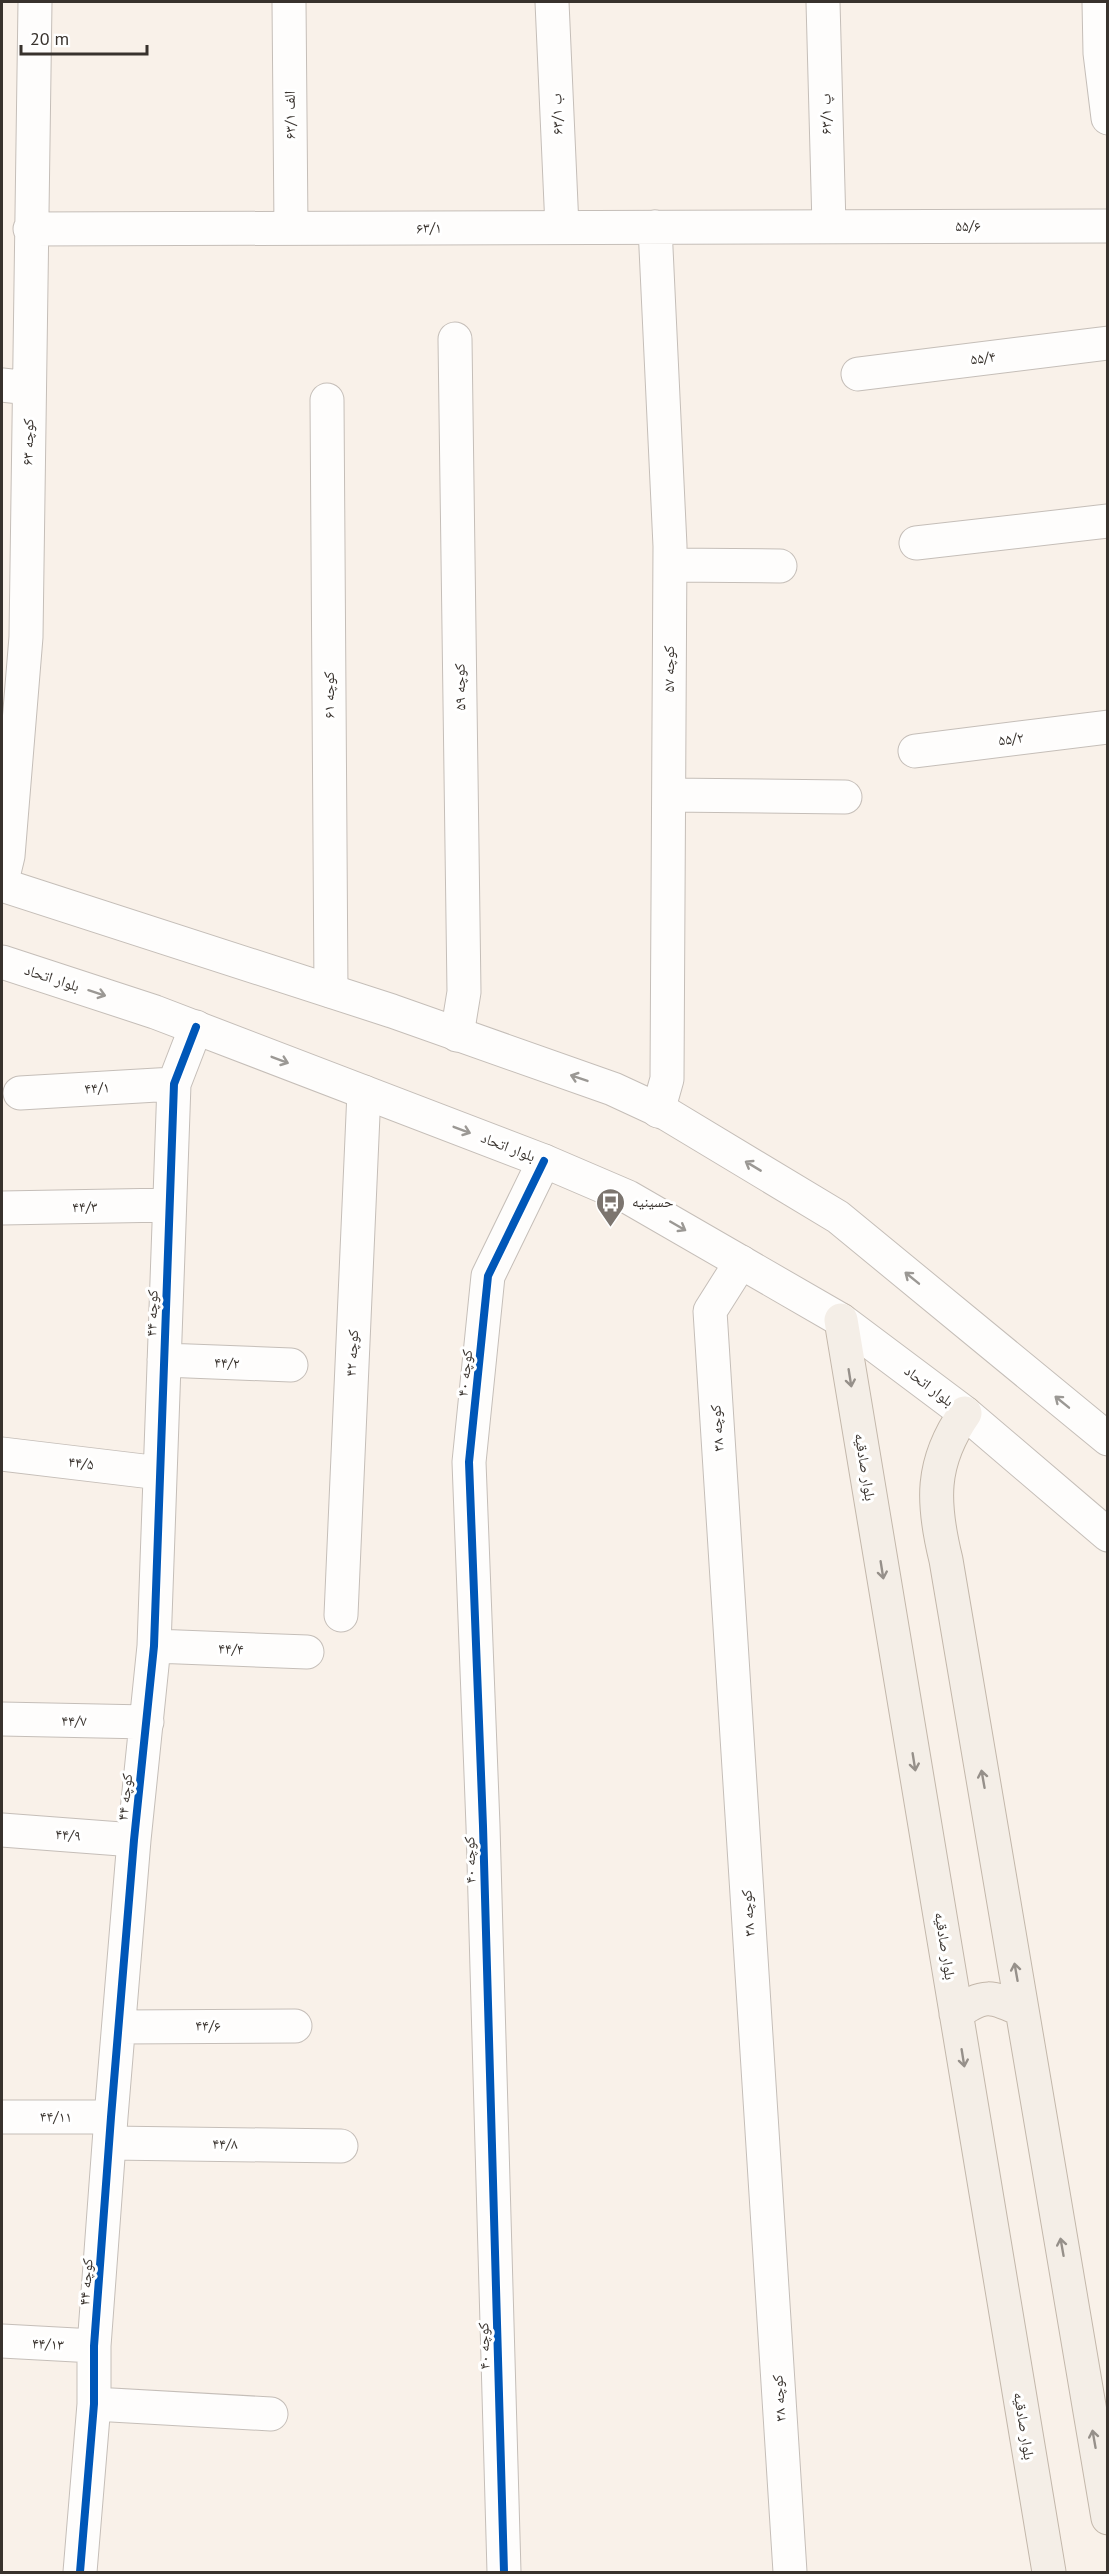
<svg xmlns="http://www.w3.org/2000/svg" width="1109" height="2574" viewBox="0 0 1109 2574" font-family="'PT Sans','Noto Naskh Arabic',sans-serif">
<rect width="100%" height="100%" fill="#f9f1e9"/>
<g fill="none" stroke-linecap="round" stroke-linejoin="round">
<defs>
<path id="street" d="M 289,2 L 291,228
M 552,2 L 562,227
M 823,2 L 829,226
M 1099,2 L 1100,53 L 1108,118
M 655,227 L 670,546 L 667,1079 L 658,1111
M 30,229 L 1108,226
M 455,339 L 464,992 L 457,1035
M 858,374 L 1108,343
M 2,385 L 29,388
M 327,400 L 331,991
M 916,543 L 1108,521
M 670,565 L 780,566
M 915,751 L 1108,727
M 669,795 L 845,797
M 2,881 L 8,856 L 26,637 L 35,2
M 20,1093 L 174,1084
M 2,1208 L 169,1205
M 741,1262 L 710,1311 L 790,2572
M 164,1360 L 291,1365
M 2,1454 L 160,1473
M 341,1615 L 364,1092
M 154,1646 L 307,1652
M 2,1719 L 147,1722
M 2,1830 L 134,1840
M 121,2027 L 295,2026
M 2,2117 L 111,2117
M 110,2143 L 341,2146
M 2,2341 L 94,2346
M 94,2404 L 271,2414
M 80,2572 L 94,2404 L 94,2346 L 111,2117 L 134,1840 L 154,1646 L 174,1084 L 196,1027
M 504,2572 L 483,1826 L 469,1462 L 488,1276 L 544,1161"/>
<path id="secondary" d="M 2,885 L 392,1011 L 613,1089 L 667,1114 L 838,1217 L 1108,1439
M 2,962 L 155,1012 L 544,1161 L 628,1197 L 841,1320 L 965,1413 L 1108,1535"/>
<path id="primary" d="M 841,1320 L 1049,2572
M 965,1413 C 930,1463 932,1503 946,1560 L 1108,2518
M 956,2014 C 984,1993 991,1996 1022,2010"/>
</defs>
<use href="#street" stroke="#c5beb8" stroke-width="35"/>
<use href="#secondary" stroke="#c5beb8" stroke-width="35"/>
<use href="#primary" stroke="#c3b7aa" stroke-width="35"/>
<use href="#street" stroke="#fefdfc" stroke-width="33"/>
<use href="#secondary" stroke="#fefdfc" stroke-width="33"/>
<use href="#primary" stroke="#f4eee7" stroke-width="33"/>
<defs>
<path id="cycleway" d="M 80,2572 L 94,2404 L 94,2346 L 111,2117 L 134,1840 L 154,1646 L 174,1084 L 196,1027
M 504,2572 L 483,1826 L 469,1462 L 488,1276 L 544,1161"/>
</defs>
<use href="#cycleway" stroke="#fff" stroke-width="11"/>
<use href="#cycleway" stroke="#0057b8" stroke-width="8"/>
</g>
<defs><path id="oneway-shaft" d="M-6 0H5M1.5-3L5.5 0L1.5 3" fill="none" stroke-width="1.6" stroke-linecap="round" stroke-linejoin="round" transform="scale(1.5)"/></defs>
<g stroke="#9b9894">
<use href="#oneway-shaft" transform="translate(97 993) rotate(18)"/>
<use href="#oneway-shaft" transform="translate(280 1060) rotate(21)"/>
<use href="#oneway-shaft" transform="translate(579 1078) rotate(-161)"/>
<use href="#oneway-shaft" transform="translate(462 1130) rotate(21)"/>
<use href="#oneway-shaft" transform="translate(753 1166) rotate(-149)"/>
<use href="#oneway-shaft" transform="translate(678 1226) rotate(30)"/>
<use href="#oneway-shaft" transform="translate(912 1278) rotate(-141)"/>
<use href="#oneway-shaft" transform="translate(1062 1402) rotate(-141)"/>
</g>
<g stroke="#96908a">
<use href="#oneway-shaft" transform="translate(850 1378) rotate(81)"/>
<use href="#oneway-shaft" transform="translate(882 1570) rotate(81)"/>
<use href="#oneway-shaft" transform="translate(914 1762) rotate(81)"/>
<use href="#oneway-shaft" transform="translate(983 1779) rotate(-100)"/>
<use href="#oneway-shaft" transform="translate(1016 1972) rotate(-100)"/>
<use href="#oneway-shaft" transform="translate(963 2058) rotate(81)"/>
<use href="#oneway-shaft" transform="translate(1062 2247) rotate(-100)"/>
<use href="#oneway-shaft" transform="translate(1094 2439) rotate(-100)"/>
</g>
<defs>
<symbol id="bus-pin" viewBox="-11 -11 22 30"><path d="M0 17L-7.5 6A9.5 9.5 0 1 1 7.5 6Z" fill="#7c756f" stroke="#fff"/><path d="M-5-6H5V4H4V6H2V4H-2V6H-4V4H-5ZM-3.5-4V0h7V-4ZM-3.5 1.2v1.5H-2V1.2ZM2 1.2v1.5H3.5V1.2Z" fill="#fff"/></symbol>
</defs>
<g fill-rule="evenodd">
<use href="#bus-pin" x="594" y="1186" width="33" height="45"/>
</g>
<g text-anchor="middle" stroke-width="6" stroke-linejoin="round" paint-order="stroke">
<g font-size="15" fill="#38322d" stroke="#fff">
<text transform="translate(557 114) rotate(-92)" y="5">۶۳/۱ ب</text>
<text transform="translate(826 114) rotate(-91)" y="5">۶۳/۱ پ</text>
<text transform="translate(290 115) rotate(-91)" y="5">۶۳/۱ الف</text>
<text x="968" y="231">۵۵/۶</text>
<text x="429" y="233">۶۳/۱</text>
<text transform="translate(983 358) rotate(-7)" y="5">۵۵/۴</text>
<text transform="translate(28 442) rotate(-89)" y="5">کوچه ۶۳</text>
<text transform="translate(669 669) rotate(-90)" y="5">کوچه ۵۷</text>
<text transform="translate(460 687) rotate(-91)" y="5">کوچه ۵۹</text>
<text transform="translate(329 695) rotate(-90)" y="5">کوچه ۶۱</text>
<text transform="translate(1011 739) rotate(-7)" y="5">۵۵/۲</text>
<text transform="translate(52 978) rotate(18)" y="5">بلوار اتحاد</text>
<text transform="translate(97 1088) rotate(-3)" y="5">۴۴/۱</text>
<text transform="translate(508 1147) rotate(21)" y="5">بلوار اتحاد</text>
<text transform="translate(85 1207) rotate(-1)" y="5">۴۴/۳</text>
<text transform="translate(152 1313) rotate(-88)" y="5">کوچه ۴۴</text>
<text transform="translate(352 1353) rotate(-87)" y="5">کوچه ۴۲</text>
<text transform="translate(227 1363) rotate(2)" y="5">۴۴/۲</text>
<text transform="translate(465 1373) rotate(-84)" y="5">کوچه ۴۰</text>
<text transform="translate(929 1386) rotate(37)" y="5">بلوار اتحاد</text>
<text transform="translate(717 1428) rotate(-94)" y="5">کوچه ۳۸</text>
<text transform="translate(81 1463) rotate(7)" y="5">۴۴/۵</text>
<text transform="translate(865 1467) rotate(81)" y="5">بلوار صادقیه</text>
<text transform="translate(231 1649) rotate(2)" y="5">۴۴/۴</text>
<text transform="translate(74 1721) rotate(1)" y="5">۴۴/۷</text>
<text transform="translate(125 1797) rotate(-84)" y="5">کوچه ۴۴</text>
<text transform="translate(68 1835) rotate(4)" y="5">۴۴/۹</text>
<text transform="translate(470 1860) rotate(-92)" y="5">کوچه ۴۰</text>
<text transform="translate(748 1913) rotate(-94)" y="5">کوچه ۳۸</text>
<text transform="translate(945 1946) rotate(81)" y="5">بلوار صادقیه</text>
<text x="208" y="2031">۴۴/۶</text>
<text x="56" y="2122">۴۴/۱۱</text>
<text transform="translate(225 2144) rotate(1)" y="5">۴۴/۸</text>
<text transform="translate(86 2282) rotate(-86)" y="5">کوچه ۴۴</text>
<text transform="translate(48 2344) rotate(3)" y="5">۴۴/۱۳</text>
<text transform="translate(484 2346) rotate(-92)" y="5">کوچه ۴۰</text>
<text transform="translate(779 2398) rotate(-94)" y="5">کوچه ۳۸</text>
<text transform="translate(1024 2426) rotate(81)" y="5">بلوار صادقیه</text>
</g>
<g font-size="15" fill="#38322d" stroke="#fff" text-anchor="start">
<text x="632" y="1207">حسینیه</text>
</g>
</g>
<rect width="1109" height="2574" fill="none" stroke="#38322d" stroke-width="6"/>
<path d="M21 45v9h126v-9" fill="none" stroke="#38322d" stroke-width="3"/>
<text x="30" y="45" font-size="18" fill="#38322d" stroke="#ffffff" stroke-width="4.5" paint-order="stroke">20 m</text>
</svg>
